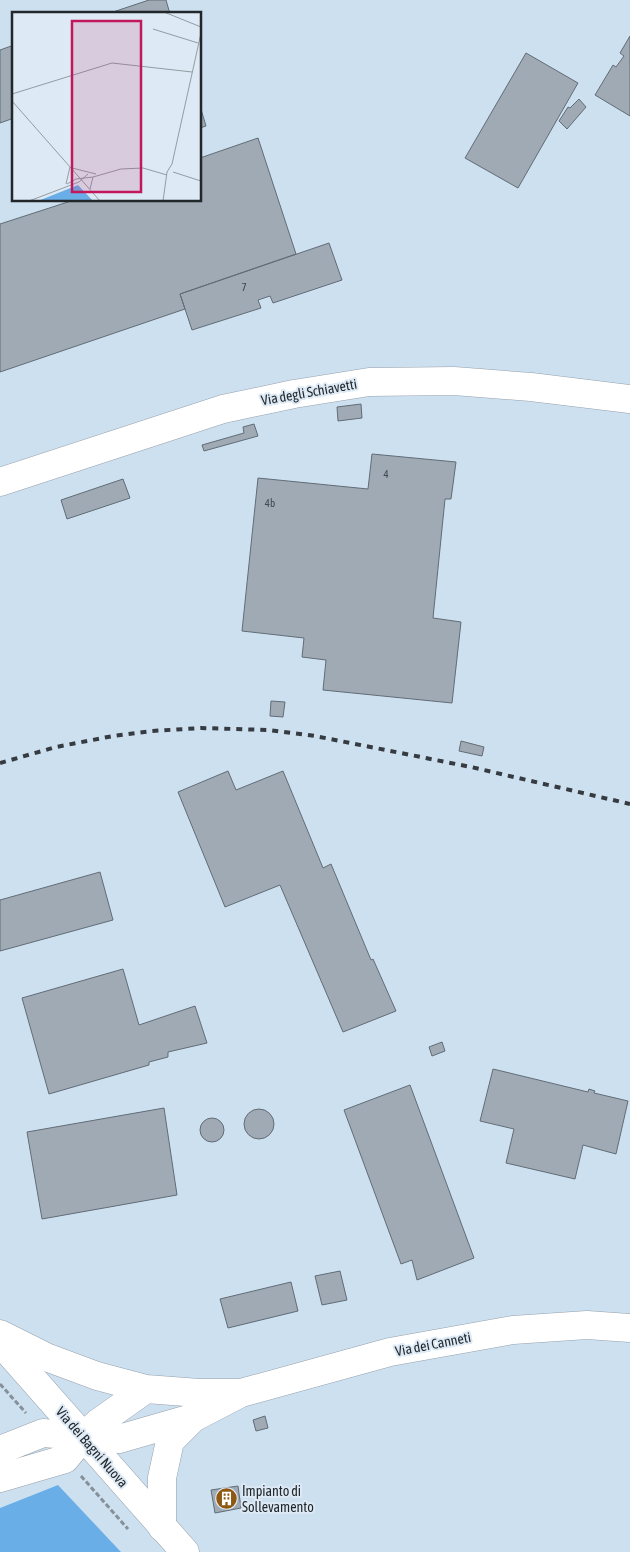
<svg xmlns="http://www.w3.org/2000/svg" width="630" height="1552" viewBox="0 0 630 1552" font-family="'Asap Condensed',sans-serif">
<rect width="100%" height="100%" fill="#ddeaf5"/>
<path fill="#cde0f0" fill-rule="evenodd" d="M 0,0 L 630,0 L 630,1552 L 121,1552 L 58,1485 L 0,1508 ZM 14,14 L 200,14 L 200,200 L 14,200 Z"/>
<path fill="#6aaee8" d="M 58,1485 L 121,1552 L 0,1552 L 0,1508 Z"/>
<path fill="#9faab5" stroke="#616c76" d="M 149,0 L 166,0 L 170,14 L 107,14 Z
M 630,36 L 630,116 L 595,95 L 613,65 L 616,67 L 624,56 L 620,53 Z
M 14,45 L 14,118 L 0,123 L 0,50 Z
M 526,53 L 578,83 L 518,188 L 465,158 Z
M 579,99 L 586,107 L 567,129 L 559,121 L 568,107 L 570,108 Z
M 200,106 L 206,126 L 200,128 Z
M 258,138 L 296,254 L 180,294 L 185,309 L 0,372 L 0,224 L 74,200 L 200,200 L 200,158 Z
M 329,243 L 342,280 L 273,303 L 270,296 L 258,300 L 261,308 L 192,330 L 180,294 Z
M 361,404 L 362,418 L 338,421 L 337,407 Z
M 254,424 L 258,436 L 204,451 L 202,445 L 244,433 L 243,427 Z
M 372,454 L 456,462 L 451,499 L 445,499 L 433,618 L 461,622 L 452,703 L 323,690 L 326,660 L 302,657 L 304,638 L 242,631 L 258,478 L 368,489 Z
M 123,479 L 130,498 L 67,519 L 61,500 Z
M 271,701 L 285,702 L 283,717 L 270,716 Z
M 461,741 L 484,747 L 482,756 L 459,751 Z
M 228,771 L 236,790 L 283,771 L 323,868 L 331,864 L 371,960 L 373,959 L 396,1011 L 343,1032 L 280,885 L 225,907 L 178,792 Z
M 100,872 L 113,920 L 0,951 L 0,900 Z
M 123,969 L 139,1025 L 195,1006 L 207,1043 L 168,1052 L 168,1057 L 149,1062 L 149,1065 L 49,1094 L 22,998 Z
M 442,1042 L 445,1051 L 432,1056 L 429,1047 Z
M 493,1069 L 588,1092 L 589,1089 L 595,1091 L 594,1093 L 628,1101 L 616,1154 L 583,1145 L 575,1179 L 506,1163 L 514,1129 L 480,1121 Z
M 410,1085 L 474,1258 L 417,1280 L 412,1260 L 401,1264 L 344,1110 Z
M 164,1108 L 177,1195 L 42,1219 L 27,1132 Z
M244 1124a15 15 0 1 1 30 0a15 15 0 1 1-30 0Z
M200 1130a12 12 0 1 1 24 0a12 12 0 1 1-24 0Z
M 340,1271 L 347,1300 L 322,1305 L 315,1276 Z
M 291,1282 L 298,1311 L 228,1328 L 220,1299 Z
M 265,1416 L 268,1428 L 256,1431 L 253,1420 Z
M 238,1486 L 241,1508 L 215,1513 L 211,1490 Z"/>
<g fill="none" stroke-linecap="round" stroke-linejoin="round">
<defs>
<path id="minor" d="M 0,482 L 223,409 L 294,394 L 369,382 L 454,381 L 531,387 L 630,399
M 0,1334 L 46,1357 L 97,1376 L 146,1389 L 199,1393 L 237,1393
M 0,1450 L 43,1433 L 119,1439 L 192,1418
M 0,1478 L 65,1459 L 83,1437 L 98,1423 L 146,1389
M 162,1527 L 162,1478 L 170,1441 L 193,1418 L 241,1393 L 390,1352 L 513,1330 L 587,1325 L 630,1328"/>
<path id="tertiary" d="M 0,1342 L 185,1552"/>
</defs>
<use href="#minor" stroke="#95a0ab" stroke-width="29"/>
<use href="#tertiary" stroke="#95a0ab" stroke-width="29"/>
<path stroke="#879098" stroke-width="3" stroke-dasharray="5 2.5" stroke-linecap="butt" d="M 0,1384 L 26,1413
M 81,1476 L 128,1529"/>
<use href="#minor" stroke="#fff" stroke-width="28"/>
<use href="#tertiary" stroke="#fff" stroke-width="28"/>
<path stroke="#353b40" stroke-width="4" stroke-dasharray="6 6" stroke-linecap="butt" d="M 0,763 L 56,747 L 113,736 L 152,731 L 201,728 L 268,730 L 315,736 L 471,767 L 630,804"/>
</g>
<defs>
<symbol id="building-disc" viewBox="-11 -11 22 22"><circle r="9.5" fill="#8f570f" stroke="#ddeaf5"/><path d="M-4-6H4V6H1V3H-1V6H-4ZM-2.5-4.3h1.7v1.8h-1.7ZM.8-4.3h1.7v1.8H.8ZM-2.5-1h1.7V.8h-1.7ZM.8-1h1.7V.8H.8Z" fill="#fff"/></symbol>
</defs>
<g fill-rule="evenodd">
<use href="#building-disc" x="214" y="1486" width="25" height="25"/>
</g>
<g text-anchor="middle" stroke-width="4" stroke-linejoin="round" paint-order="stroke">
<g font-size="11" fill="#41484e">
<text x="244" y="291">7</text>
<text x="386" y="478">4</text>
<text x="270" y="507">4b</text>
</g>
<g font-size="14" fill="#22272b" stroke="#ddeaf5">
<text transform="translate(309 392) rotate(-10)" y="5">Via degli Schiavetti</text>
<text transform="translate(433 1344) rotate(-11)" y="5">Via dei Canneti</text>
<text transform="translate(92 1447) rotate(49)" y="5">Via dei Bagni Nuova</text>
</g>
<g font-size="14" fill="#22272b" stroke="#ddeaf5" text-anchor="start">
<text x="242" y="1496">Impianto di<tspan x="242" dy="16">Sollevamento</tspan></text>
</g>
</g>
<g transform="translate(12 12)">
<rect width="189" height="189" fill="#ddeaf5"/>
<path d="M 66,173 L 81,189 L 26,189 Z" fill="#6aaee8"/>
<path fill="none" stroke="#929ca4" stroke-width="1" d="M 152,0 L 189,15M 141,17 L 186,31M 0,82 L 100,51 L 180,60M 0,89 L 88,189M 60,156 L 84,162M 161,160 L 189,169M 54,172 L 58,155M 55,172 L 64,167 L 81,165M 78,177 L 81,165 L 109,157 L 131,156 L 155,163M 17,189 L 67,170 L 76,162M 151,189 L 155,160 L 160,152 L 189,21"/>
<path fill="#c2185b" fill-opacity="0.15" stroke="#c2185b" stroke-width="2.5" d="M 60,9 L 129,9 L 129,180 L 60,180 Z"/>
<rect width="189" height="189" fill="none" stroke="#22272b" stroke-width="2.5"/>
</g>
</svg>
